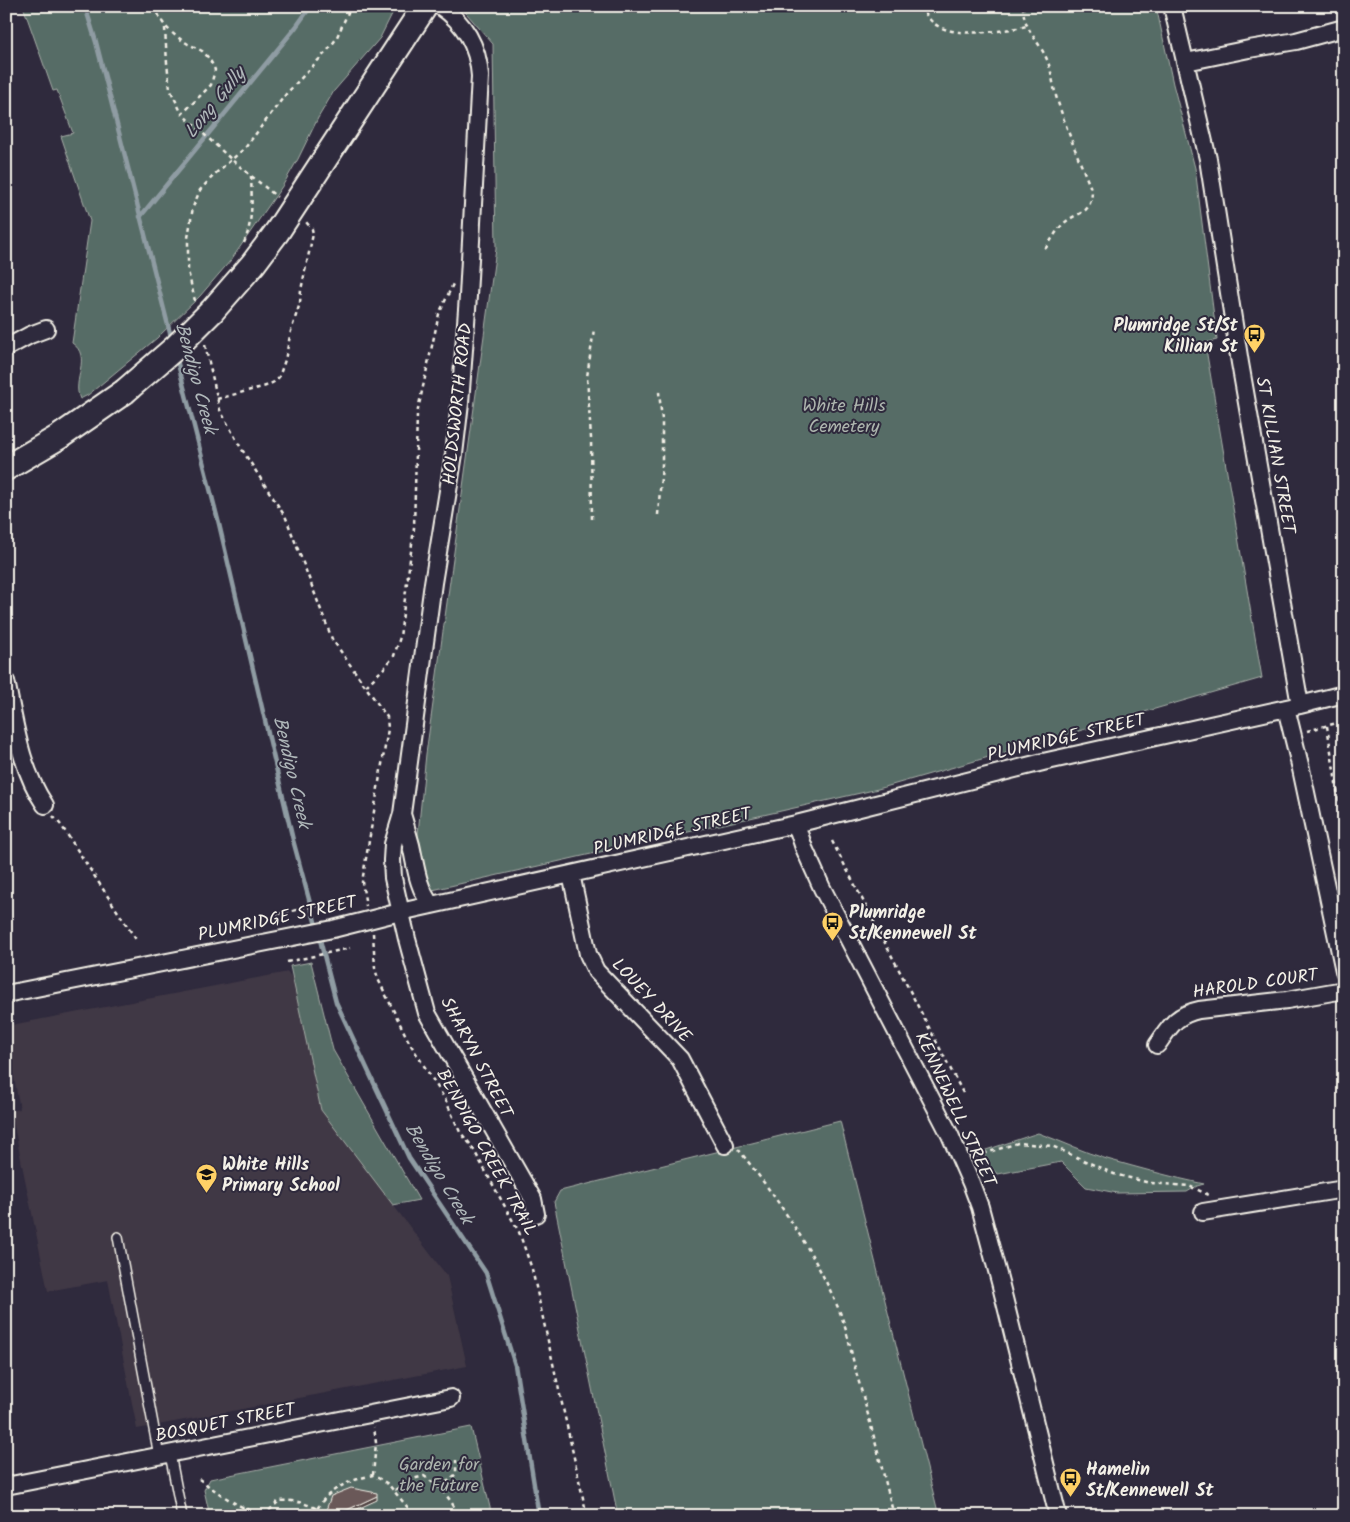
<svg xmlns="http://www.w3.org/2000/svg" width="1350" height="1522" viewBox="0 0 1350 1522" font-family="Kalam,sans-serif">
<rect width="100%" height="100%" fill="#2f2a3d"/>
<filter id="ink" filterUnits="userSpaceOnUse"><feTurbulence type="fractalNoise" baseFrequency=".02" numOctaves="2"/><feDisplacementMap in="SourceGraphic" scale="10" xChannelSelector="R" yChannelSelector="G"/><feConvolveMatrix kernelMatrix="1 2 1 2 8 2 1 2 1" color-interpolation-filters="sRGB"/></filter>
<g filter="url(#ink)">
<path fill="#413845" d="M 288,972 L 301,992 L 321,1110 L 447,1276 L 467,1366 L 137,1429 L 108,1280 L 48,1291 L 11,1111 L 20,1109 L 6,1036 L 6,1026 Z"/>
<path fill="#576c66" stroke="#a6aea7" d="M 23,6 L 396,6 L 380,38 L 334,91 L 318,118 L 298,159 L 283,185 L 231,260 L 200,296 L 157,338 L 88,395 L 80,399 C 71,380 93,357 72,343 L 90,221 L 61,136 L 73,133 L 57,90 L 53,91 Z
M 460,6 L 1156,6 L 1173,84 L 1195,168 L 1217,340 L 1205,343 L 1262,678 L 878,789 L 428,891 L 417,844 L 426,754 L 496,249 L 493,44 Z
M 311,962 L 333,1050 L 419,1200 L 393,1205 L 321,1110 L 290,966 Z
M 840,1121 L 939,1516 L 618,1516 L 554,1202 L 560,1191 Z
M 1038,1133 C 1061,1141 1083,1152 1107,1159 C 1139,1168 1171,1177 1204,1184 L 1197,1186 L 1187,1192 L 1117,1193 L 1086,1187 L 1061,1162 L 998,1174 L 987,1165 L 983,1151 Z
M 471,1427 L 492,1516 L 210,1516 L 204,1490 L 210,1479 Z"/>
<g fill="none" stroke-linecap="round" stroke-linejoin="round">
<path stroke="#8f9ca3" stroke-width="4.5" d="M 85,6 L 96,42 L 172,341
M 140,217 L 296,27 L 311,6
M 176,356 L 219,524 L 293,840 L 317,929
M 319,936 L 336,1002 L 409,1158 L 486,1273 L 515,1365 L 539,1516"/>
<defs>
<path id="lane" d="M 118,1237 L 159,1456
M 170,1454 L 182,1516"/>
<path id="street" d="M 440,6 C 465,23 478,46 480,76 L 468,296 L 460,403 L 454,454 L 433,583 L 402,814 L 393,844 L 392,860 L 393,878 L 407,939 L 427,1013 L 533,1199 L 536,1214
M 1172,6 L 1208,159 L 1240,363 L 1300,705
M 1186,62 L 1249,49 L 1296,41 L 1344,28
M 6,348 L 30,335 L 46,329
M 6,681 C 15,724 20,768 45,805
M 1286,708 L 1301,769 L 1344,971
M 402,814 C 405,824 408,834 411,845 C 416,867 417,886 431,905
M 796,824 L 804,848 L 822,888 L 950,1135 L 971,1183 L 980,1207 L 1000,1282 L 1058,1516
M 571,874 L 588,954 L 596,971 L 680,1059 L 725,1145
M 6,994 L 333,929 L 400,912 L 796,824 L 1043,762 L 1300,705 L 1344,694
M 1157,1045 C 1170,1027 1175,1015 1199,1010 L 1287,1000 L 1344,990
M 1203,1212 L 1344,1189
M 6,1486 L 451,1398"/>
<path id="secondary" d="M 212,311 L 253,264 L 277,232 L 425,6
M 6,468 L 59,437 L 124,392"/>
</defs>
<use href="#lane" stroke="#f4f1e8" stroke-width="12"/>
<use href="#street" stroke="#f4f1e8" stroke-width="20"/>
<use href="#secondary" stroke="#f4f1e8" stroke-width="28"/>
<path stroke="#f4f1e8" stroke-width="2.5" stroke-dasharray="4 4" stroke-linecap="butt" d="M 156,6 C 159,24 173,35 188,44 C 192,46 197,48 202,51 C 208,56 212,63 215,70 L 211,85 L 182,114 L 232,160 L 277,197
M 920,6 C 925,13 930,22 938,26 C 958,38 1004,31 1027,26
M 1023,6 C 1023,30 1040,41 1048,62 C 1052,73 1053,85 1056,96 C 1066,128 1079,160 1092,191 C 1091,217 1078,210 1063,224 C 1056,231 1051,241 1045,249
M 165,28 L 167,63 L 170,89 L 182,114
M 244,243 C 253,222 252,199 251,176
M 195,301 L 188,271 L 188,238 L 193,207 L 200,190 L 216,173 L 245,148 L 286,94 L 328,50 L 336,39 L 351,6
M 205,345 L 220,410 L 241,448 L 286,518 L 332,639 L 387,717 L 388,729 L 362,882 L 366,906
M 217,399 L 266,386 L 274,382 L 279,377 L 285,360 L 291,331 L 300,303 L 301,290 L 313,234 L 312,229 L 306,222
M 658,515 L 662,465 L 662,420 L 659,392
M 592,519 L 591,438 L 587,377 L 594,329
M 366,686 L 385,667 L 394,656 L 400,637 L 414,528 L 417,414 L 439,314 L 453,284
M 1327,726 L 1344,834
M 1307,731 L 1344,721
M 53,816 L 61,825 L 137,941
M 832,841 L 963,1093
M 277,914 L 342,901
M 373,933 L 375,968 L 378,979 L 409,1042 L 445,1099 L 460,1132 L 471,1145 L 519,1232 L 532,1269 L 587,1516
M 287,962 L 350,948
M 738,1149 C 778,1199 814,1251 839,1310 C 847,1329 851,1352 856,1372 C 870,1420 882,1468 894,1516
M 976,1156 L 1018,1143 L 1052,1146 L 1114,1174 L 1150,1183 L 1189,1186 L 1209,1195
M 373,1475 L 376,1443 L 374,1427
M 199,1479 C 213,1489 246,1514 263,1513 C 270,1512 274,1505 279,1501 C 294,1500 303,1502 317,1509
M 440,1488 L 456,1474 L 456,1460
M 395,1490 L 409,1480 L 424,1476 C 441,1488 450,1497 459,1516
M 242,1507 L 247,1516
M 314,1516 C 324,1490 347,1481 373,1475 L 388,1484 L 415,1516"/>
<use href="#lane" stroke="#2f2a3d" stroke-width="9"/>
<use href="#street" stroke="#2f2a3d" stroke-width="16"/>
<use href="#secondary" stroke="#2f2a3d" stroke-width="24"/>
<defs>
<path id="secondary-bridge" d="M 124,392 L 176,347 L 212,311"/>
</defs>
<use href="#secondary-bridge" stroke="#f4f1e8" stroke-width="28" stroke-linecap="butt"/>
<use href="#secondary-bridge" stroke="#2f2a3d" stroke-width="24"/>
</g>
<path fill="#4b3e3e" stroke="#f4f1e8" d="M 377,1496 L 377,1500 L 342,1516 L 334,1516 Z"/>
<path fill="#6b5858" stroke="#f4f1e8" d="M 351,1488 L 377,1493 L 377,1496 L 334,1516 L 324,1516 L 331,1496 Z"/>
</g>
<defs>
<symbol id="bus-pin" viewBox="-11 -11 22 30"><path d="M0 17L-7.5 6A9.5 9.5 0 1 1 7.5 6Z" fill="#ffd166" stroke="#2f2a3d"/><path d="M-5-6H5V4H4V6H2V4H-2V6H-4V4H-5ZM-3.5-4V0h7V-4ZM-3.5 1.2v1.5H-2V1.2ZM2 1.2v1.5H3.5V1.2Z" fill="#111"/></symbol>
<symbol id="school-pin" viewBox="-11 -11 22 30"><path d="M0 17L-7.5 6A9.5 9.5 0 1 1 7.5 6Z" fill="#ffd166" stroke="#2f2a3d"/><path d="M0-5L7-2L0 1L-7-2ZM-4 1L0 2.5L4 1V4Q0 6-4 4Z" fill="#111"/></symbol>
</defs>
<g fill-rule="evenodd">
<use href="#bus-pin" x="1242" y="322" width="25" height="34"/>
<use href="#bus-pin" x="820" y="910" width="25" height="34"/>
<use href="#school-pin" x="194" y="1162" width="25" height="34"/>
<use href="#bus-pin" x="1058" y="1466" width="25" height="34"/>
</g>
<g text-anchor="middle" stroke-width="4" stroke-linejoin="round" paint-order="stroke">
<g font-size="18" font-weight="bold" fill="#f4f1e8" stroke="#2f2a3d" text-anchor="start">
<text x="1238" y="331" text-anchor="end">Plumridge St/St<tspan x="1238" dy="21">Killian St</tspan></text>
<text x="849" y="918">Plumridge<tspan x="849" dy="21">St/Kennewell St</tspan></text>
<text x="222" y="1170">White Hills<tspan x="222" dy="21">Primary School</tspan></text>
<text x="1086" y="1475">Hamelin<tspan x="1086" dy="21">St/Kennewell St</tspan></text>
</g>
<g font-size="18" fill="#f4f1e8" stroke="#2f2a3d">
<text transform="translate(457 404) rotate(-84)" y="6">HOLDSWORTH ROAD</text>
<text transform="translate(1276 455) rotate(80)" y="6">ST KILLIAN STREET</text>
<text transform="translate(1066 737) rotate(-13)" y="6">PLUMRIDGE STREET</text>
<text transform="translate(672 831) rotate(-13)" y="6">PLUMRIDGE STREET</text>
<text transform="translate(277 918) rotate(-12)" y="6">PLUMRIDGE STREET</text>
<text transform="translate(1255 983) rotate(-8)" y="6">HAROLD COURT</text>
<text transform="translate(652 1000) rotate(47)" y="6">LOUEY DRIVE</text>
<text transform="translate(477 1057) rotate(62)" y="6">SHARYN STREET</text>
<text transform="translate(956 1109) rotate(65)" y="6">KENNEWELL STREET</text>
<text transform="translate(487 1152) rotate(61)" y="6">BENDIGO CREEK TRAIL</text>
<text transform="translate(225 1422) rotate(-11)" y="6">BOSQUET STREET</text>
</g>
<g font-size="18" fill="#adb5ae" stroke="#2f2a3d">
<text x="844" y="411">White Hills<tspan x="844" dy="21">Cemetery</tspan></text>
<text x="439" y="1470">Garden for<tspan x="439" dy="21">the Future</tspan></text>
</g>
<g font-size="19" font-style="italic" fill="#b0b8ba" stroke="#2f2a3d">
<text transform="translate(214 102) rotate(-51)" y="7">Long Gully</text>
<text transform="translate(197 378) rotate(75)" y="7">Bendigo Creek</text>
<text transform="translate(293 772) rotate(77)" y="7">Bendigo Creek</text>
<text transform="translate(440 1173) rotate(59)" y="7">Bendigo Creek</text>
</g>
</g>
<rect width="1350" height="1522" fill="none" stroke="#2f2a3d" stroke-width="25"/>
<rect x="12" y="12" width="1325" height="1497" fill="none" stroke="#f4f1e8" stroke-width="2" filter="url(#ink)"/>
</svg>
